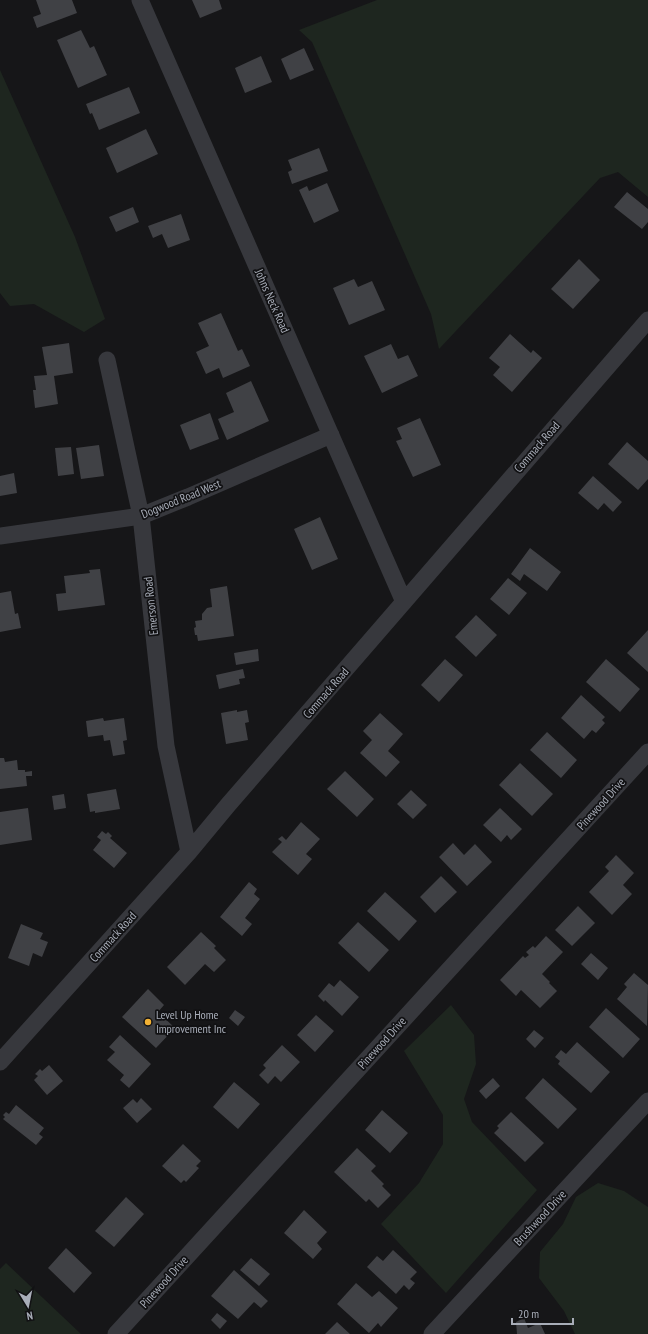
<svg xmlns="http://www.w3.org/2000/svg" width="648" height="1334" viewBox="0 0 648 1334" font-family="'PT Sans Narrow',sans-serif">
<rect width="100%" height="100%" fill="#161618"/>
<path fill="#1e261f" d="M 377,0 L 648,0 L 648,197 L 618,172 L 600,178 L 439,349 L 431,314 L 312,42 L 299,30 Z
M 0,70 L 75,237 L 105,319 L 84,332 L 34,304 L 10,306 L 0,293 Z
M 451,1005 L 474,1035 L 476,1064 L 464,1099 L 472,1122 L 537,1190 L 446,1293 L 381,1224 L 419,1183 L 443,1144 L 443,1115 L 404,1051 Z
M 598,1183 L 624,1191 L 648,1207 L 648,1334 L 575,1334 L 564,1311 L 539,1278 L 540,1252 L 563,1224 L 576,1197 Z
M 6,1263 L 81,1334 L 0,1334 L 0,1269 Z"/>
<path fill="#404145" d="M 36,0 L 72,0 L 77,13 L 37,28 L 33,17 L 41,14 Z
M 192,0 L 219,0 L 222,9 L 200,18 Z
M 81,30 L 90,48 L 94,46 L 107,75 L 78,88 L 57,40 Z
M 304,48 L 314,70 L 290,80 L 281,59 Z
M 261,56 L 272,82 L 245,93 L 235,68 Z
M 129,87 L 140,113 L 99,130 L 92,113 L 90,114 L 86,104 Z
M 146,129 L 158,154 L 117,173 L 106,148 Z
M 319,148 L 328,171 L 292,184 L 288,172 L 292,170 L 288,160 Z
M 327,183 L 339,211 L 314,223 L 299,190 L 307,186 L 309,191 Z
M 627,192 L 648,209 L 648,222 L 642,229 L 614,207 Z
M 133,207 L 139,222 L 116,232 L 109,217 Z
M 181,214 L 190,240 L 168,248 L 162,234 L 153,238 L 148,226 Z
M 579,259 L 600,280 L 573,309 L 551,289 Z
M 354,279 L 358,287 L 372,281 L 385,310 L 349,325 L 333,288 Z
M 221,313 L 238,351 L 242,349 L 250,366 L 223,378 L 219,368 L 206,374 L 196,352 L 209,346 L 198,323 Z
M 510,334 L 531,353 L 533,350 L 542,358 L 512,392 L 493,375 L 500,367 L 489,358 Z
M 69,343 L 73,373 L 54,376 L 58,404 L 35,408 L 33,390 L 36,390 L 34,376 L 47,375 L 42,347 Z
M 391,344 L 398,359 L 408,355 L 418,376 L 382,393 L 364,356 Z
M 251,381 L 269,421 L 227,440 L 218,419 L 234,412 L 226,393 Z
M 210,413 L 219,439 L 190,450 L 180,425 Z
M 420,418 L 441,465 L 413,477 L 396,441 L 402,439 L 397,428 Z
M 627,442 L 648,461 L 648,479 L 638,490 L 608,464 Z
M 99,445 L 104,476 L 81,479 L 76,448 Z
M 71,447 L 74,474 L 58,476 L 55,448 Z
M 14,473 L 17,493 L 0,496 L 0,476 Z
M 593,476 L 622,502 L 613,512 L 604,503 L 598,510 L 578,493 Z
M 320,517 L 338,559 L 312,570 L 294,529 Z
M 530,548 L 561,572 L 547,591 L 524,574 L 520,581 L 511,574 Z
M 100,569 L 105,605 L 58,611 L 56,594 L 66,593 L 64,576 L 90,573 L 89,570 Z
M 508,578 L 527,593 L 509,615 L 490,599 Z
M 227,586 L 234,636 L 198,641 L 197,635 L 195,635 L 194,628 L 196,627 L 195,621 L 202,620 L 202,614 L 207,608 L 212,607 L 210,589 Z
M 11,591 L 15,614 L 18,613 L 21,628 L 0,632 L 0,593 Z
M 476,615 L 497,635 L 476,657 L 455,637 Z
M 648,630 L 648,672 L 627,653 Z
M 258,649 L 259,661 L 236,665 L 234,653 Z
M 445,659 L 463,675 L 439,702 L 421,685 Z
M 606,659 L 640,689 L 620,712 L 586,682 Z
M 243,669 L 245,678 L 239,679 L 240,684 L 219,689 L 216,675 Z
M 581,695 L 605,717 L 602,720 L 605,723 L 596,733 L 592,730 L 584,739 L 561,718 Z
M 237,710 L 237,712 L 247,710 L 249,722 L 245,723 L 248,740 L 226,744 L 221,713 Z
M 380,713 L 403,734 L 388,751 L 400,762 L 386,777 L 360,753 L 372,740 L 363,731 Z
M 103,718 L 104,721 L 124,718 L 127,740 L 123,741 L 125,754 L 113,756 L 110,740 L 104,741 L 103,735 L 88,737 L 86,721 Z
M 547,732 L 577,760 L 561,778 L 530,750 Z
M 0,758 L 4,758 L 5,762 L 17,760 L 18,770 L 25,770 L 25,772 L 32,771 L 32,776 L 26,776 L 27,786 L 0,789 Z
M 520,763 L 553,794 L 532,816 L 499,785 Z
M 345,771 L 374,799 L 357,817 L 327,789 Z
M 116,789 L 120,809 L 95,813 L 95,811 L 90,812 L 87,794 Z
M 411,790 L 427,805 L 413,819 L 397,804 Z
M 64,794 L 66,808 L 54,810 L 52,796 Z
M 28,808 L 32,840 L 0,845 L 0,812 Z
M 500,808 L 522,829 L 511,840 L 507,835 L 501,842 L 483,825 Z
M 301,822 L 320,839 L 306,854 L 312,859 L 298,875 L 272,852 L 282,842 L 278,839 L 282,836 L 286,840 Z
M 102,831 L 106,834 L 108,832 L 112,836 L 110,838 L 127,853 L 114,868 L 93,850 L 101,840 L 97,837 Z
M 453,843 L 464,855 L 475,844 L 492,862 L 467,886 L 439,857 Z
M 616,855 L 634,873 L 623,885 L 632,894 L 612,915 L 589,892 L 609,871 L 605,867 Z
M 441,876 L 457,892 L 435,913 L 420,897 Z
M 249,882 L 257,889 L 254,894 L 260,899 L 245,918 L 252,924 L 242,936 L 220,917 Z
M 385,892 L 417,921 L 399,941 L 367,911 Z
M 578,906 L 595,923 L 572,946 L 555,930 Z
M 358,922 L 389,950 L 369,972 L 338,943 Z
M 21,924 L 43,933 L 40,939 L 48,942 L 42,957 L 33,953 L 29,966 L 8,958 Z
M 201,932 L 216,946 L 214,948 L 226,960 L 214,972 L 205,964 L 185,985 L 167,967 Z
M 546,936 L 563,952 L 542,974 L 550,982 L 549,983 L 557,991 L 540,1008 L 521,990 L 516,996 L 500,980 L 523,956 L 525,958 L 529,955 L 526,952 L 533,946 L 535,948 Z
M 591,953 L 608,968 L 598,980 L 581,964 Z
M 634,973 L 648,985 L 647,1026 L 617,999 L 627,987 L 624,984 Z
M 340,980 L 359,997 L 342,1016 L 325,1000 L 324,1002 L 318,996 L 329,983 L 334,987 Z
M 148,989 L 164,1005 L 158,1012 L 175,1028 L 156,1048 L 122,1017 Z
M 606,1008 L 640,1039 L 623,1058 L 589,1027 Z
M 235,1010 L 245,1017 L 238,1026 L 229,1018 Z
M 316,1015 L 334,1031 L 315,1052 L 297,1035 Z
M 534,1030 L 544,1038 L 535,1048 L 526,1039 Z
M 120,1035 L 151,1064 L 129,1088 L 120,1080 L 124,1075 L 107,1060 L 115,1052 L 109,1047 Z
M 577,1042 L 610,1072 L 591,1093 L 558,1064 L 560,1061 L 555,1057 L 561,1050 L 566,1054 Z
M 282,1045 L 300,1062 L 281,1082 L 275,1076 L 268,1084 L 259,1075 L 266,1068 L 263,1065 Z
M 49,1065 L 63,1081 L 47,1095 L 34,1080 L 38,1076 L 35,1074 L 40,1069 L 42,1071 Z
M 493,1078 L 500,1086 L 486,1099 L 479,1091 Z
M 543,1078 L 577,1109 L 558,1129 L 525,1098 Z
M 234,1082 L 260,1104 L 238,1129 L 213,1107 Z
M 141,1098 L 152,1109 L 137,1123 L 123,1108 L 133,1099 L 137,1103 Z
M 16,1105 L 44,1128 L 39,1134 L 43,1137 L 36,1145 L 3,1119 L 5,1117 L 3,1115 L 6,1112 L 9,1114 Z
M 382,1110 L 408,1133 L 390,1153 L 365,1130 Z
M 511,1112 L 544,1143 L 525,1162 L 494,1133 L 499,1128 L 497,1126 Z
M 183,1144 L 201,1161 L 196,1166 L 199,1168 L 186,1182 L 184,1180 L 181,1183 L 162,1166 Z
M 357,1148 L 376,1166 L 371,1171 L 384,1184 L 382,1186 L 391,1195 L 378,1208 L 369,1199 L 366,1202 L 334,1172 Z
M 126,1197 L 144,1214 L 114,1247 L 95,1231 Z
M 304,1210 L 327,1232 L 317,1243 L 322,1249 L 313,1259 L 284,1233 Z
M 66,1248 L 92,1273 L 74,1293 L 48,1268 Z
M 393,1250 L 417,1272 L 410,1279 L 415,1283 L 409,1290 L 404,1285 L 396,1294 L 367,1267 L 377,1256 L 383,1261 Z
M 251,1258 L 270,1274 L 259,1286 L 240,1270 Z
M 234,1270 L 268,1301 L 261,1308 L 254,1302 L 238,1319 L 211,1296 Z
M 356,1283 L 372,1297 L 379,1291 L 398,1308 L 381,1327 L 378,1323 L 369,1333 L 337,1304 Z
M 217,1313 L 227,1321 L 220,1329 L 211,1320 Z
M 524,1318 L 528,1328 L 540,1323 L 545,1334 L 517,1334 L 516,1322 Z
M 337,1322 L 350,1334 L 325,1334 Z"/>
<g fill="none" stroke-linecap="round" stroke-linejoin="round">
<path stroke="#37383d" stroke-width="17" d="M 140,0 L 404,602
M 107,360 L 141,516 L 166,746 L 189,852
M 0,536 L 141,516 L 188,497 L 331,435
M 0,1062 L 189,852 L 228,805 L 648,320
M 116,1334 L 648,752
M 432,1334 L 648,1101"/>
</g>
<circle fill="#f2b134" stroke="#111113" stroke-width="1.5" cx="148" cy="1022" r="4"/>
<g text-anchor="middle" stroke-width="3.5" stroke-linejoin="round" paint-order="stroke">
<g font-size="12" fill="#a8adb8" stroke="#111113">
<text transform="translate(272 301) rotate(66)" y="4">Johns Neck Road</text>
<text transform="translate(537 447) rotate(-49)" y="4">Commack Road</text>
<text transform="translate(181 499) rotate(-22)" y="4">Dogwood Road West</text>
<text transform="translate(151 606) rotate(-96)" y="4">Emerson Road</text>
<text transform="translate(326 693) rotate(-49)" y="4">Commack Road</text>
<text transform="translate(601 804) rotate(-48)" y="4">Pinewood Drive</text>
<text transform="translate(113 937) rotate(-48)" y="4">Commack Road</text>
<text transform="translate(382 1043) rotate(-48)" y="4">Pinewood Drive</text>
<text transform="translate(540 1218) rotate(-47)" y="4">Brushwood Drive</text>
<text transform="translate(164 1282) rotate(-48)" y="4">Pinewood Drive</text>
</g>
<g font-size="12" fill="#a8adb8" stroke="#111113" text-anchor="start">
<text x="156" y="1019">Level Up Home<tspan x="156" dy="14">Improvement Inc</tspan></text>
</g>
</g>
<g transform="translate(28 1306) rotate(170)" stroke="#111113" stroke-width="3" paint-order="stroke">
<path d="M0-3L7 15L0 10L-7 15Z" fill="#a8adb8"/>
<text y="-6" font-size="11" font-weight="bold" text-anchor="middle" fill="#a8adb8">N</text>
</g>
<path d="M512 1318v6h61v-6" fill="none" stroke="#a8adb8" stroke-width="2"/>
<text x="518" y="1318" font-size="12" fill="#a8adb8" stroke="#111113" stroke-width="3" paint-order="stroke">20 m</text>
</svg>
